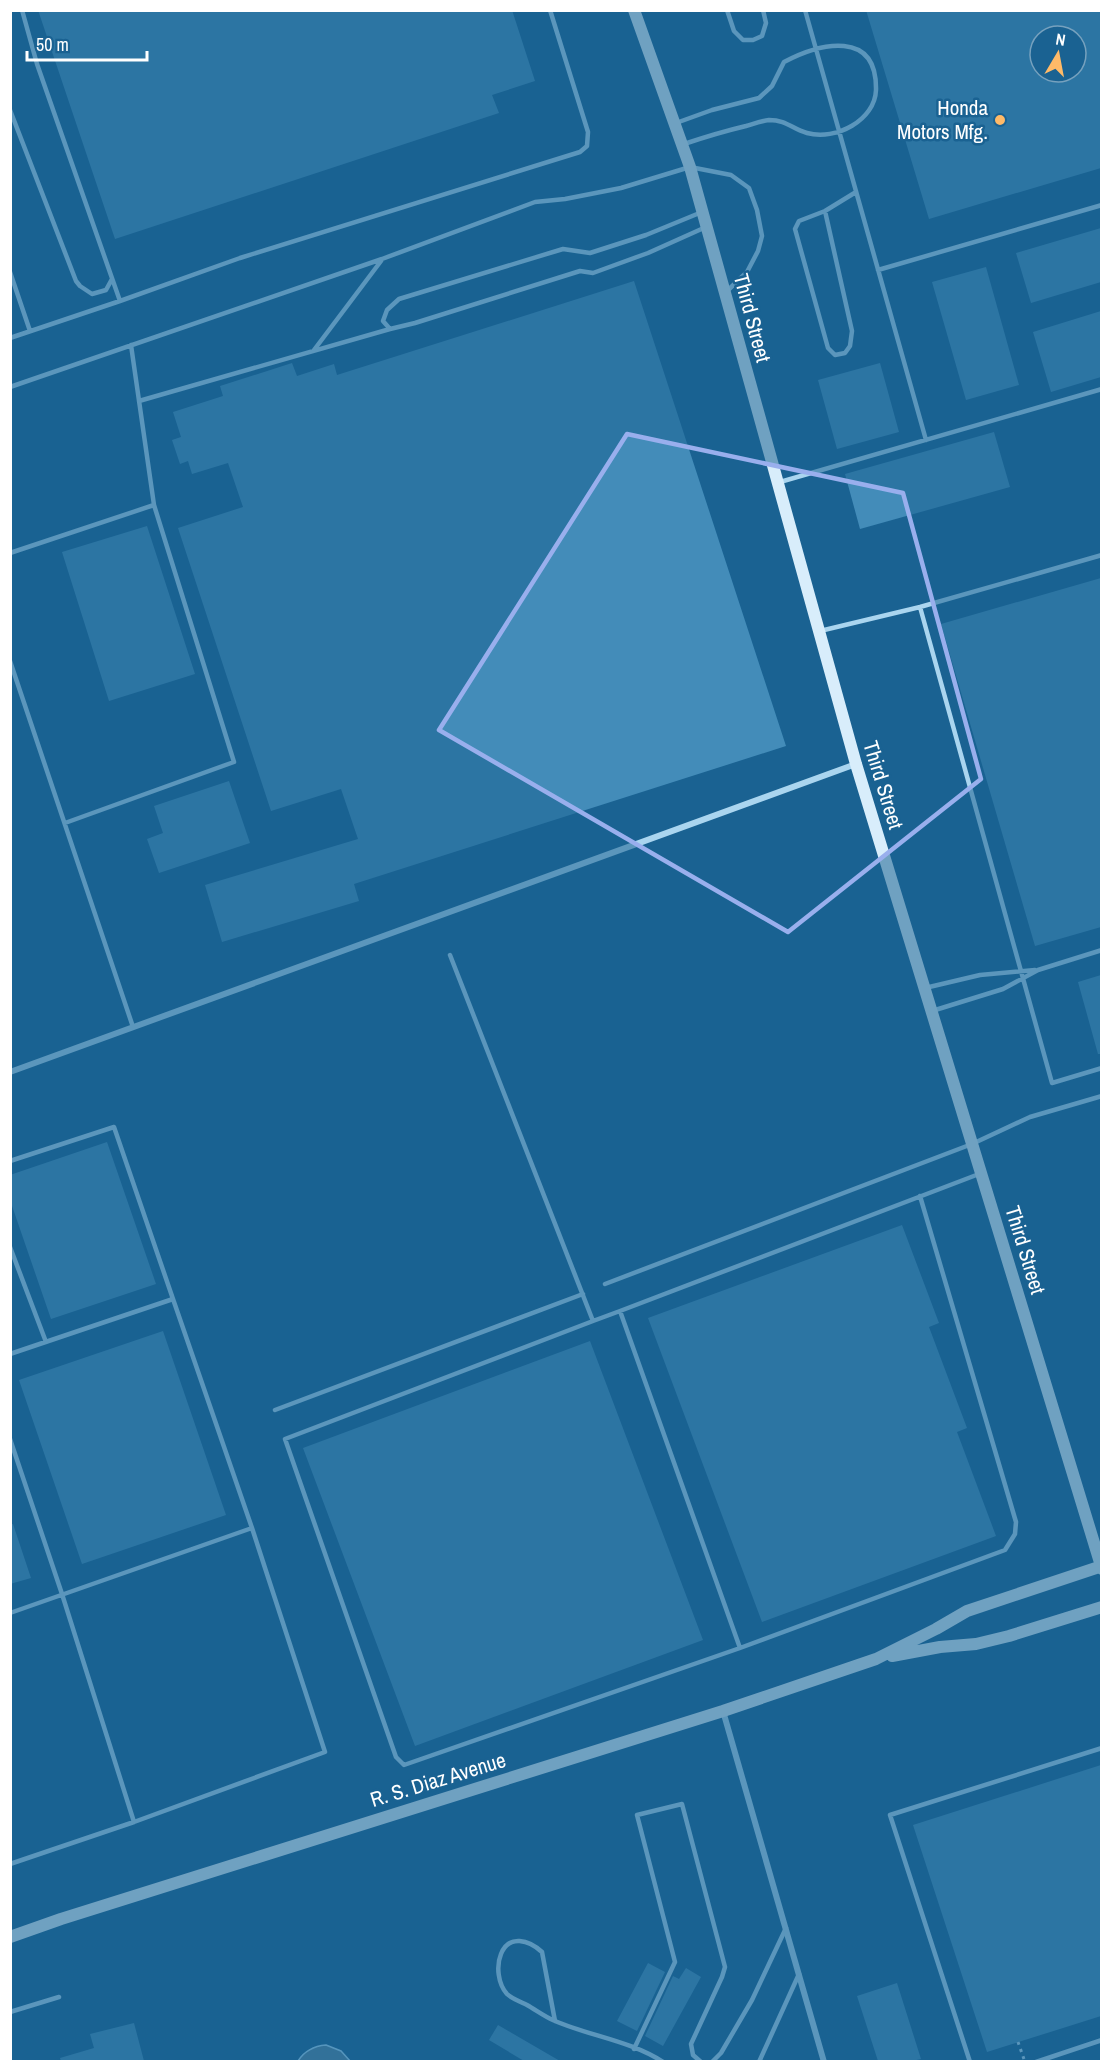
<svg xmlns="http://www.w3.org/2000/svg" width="1112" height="2072" viewBox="0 0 1112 2072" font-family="'Archivo Narrow',sans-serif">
<rect width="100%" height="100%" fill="#1a6292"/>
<path fill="#5083a3" stroke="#9dd2f1" stroke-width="1.5" d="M 326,2045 L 341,2051 L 350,2061 L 298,2061 C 305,2050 314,2046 326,2045 Z"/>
<path fill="#438cb9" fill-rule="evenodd" d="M 38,10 L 512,10 L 535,81 L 492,95 L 499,113 L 115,239 Z
M 866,10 L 1101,10 L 1101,168 L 929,219 ZM 1040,36 L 1076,36 L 1076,72 L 1040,72 Z
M 1101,228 L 1101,282 L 1031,303 L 1016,253 Z
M 986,267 L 1019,385 L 966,400 L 932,282 Z
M 634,281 L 786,746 L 354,884 L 359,901 L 222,942 L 205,885 L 358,839 L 341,789 L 271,811 L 178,528 L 243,507 L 228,463 L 192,474 L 188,461 L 180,464 L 172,440 L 181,437 L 173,412 L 223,396 L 220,386 L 292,363 L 297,376 L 334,364 L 337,375 Z
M 1101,311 L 1101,377 L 1051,392 L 1033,332 Z
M 880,363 L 899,432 L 837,449 L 818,380 Z
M 994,432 L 1010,487 L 860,529 L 845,474 Z
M 147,526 L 195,674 L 109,701 L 62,552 Z
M 1101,578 L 1101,927 L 1035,946 L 941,624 Z
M 229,781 L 250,843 L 159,873 L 147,839 L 163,833 L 154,806 Z
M 1101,975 L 1101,1054 L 1098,1054 L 1078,982 Z
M 107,1142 L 156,1284 L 51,1319 L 10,1200 L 10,1175 Z
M 902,1225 L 939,1323 L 929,1327 L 967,1428 L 957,1432 L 996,1536 L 762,1622 L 648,1318 Z
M 163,1331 L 226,1515 L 82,1564 L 19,1380 Z
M 590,1341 L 703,1640 L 415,1746 L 303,1448 Z
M 13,1524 L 31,1578 L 10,1584 L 10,1525 Z
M 1101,1765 L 1101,2016 L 987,2052 L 913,1825 Z
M 648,1963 L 665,1972 L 637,2031 L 617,2021 Z
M 686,1968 L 701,1977 L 663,2046 L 645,2036 L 673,1976 L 679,1979 Z
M 897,1983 L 921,2059 L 912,2061 L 878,2061 L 857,1996 Z
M 134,2023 L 144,2061 L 61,2061 L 60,2058 L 94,2048 L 90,2034 Z
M 498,2025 L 560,2061 L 524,2061 L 489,2040 Z"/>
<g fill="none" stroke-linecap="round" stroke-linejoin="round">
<path stroke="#aad5ef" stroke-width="3" stroke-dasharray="3 4.5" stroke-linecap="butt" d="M 1018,2042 L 1025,2062"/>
<path stroke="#aad5ef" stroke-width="4.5" d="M 22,10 L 37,64 L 120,301
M 727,10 L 734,31 L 743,40 L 753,40 L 762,36 L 766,23 L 763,10
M 805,10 L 926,440
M 10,110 L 76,281 L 80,286 L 92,294 L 106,290 L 112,279
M 676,123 L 712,110 L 759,98 L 772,86 L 784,62 C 820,43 877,29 876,90 C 875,120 836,141 807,133 C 792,129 787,120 769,120 C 761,121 753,124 746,126 C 725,131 705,137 684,144
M 825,211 L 852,331 L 850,346 L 845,353 L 835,355 L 828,348 L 795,229 L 799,221 L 825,211 L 856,192
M 702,212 L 646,235 L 590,253 L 563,249 L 399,299 L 387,310 L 383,321 L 390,329 L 415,323 L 580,271 L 593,273 L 648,253 L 706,227
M 878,270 L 1102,205
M 10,272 L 30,331
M 10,338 L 120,301 L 240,258 L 580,152 L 587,146 L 588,132 L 550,10
M 314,350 L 381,261
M 10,387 L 382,259 L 535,202 L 565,199 L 621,188 L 690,167 L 731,175 L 749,188 L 757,210 L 762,236 L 758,251 L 747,272 L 726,292
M 139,401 L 390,329
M 780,482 L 1102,389
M 10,553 L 154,505
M 920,607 L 1052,1083 L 1102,1068
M 820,631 L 920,607 L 1102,555
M 10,661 L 133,1027
M 65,823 L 234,762 L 154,505 L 131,345
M 450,955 L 593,1321
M 925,988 L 980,975 L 1035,970
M 932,1011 L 1003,989 L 1038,970 L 1102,950
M 10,1161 L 114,1127 L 173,1299
M 920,1196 L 1016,1522 L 1015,1534 L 1005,1550 L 740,1648 L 404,1765 L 396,1757 L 285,1439 L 593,1321 L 620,1311 L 979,1174
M 10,1247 L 46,1342
M 605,1284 L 972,1144 L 1030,1117 L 1102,1096
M 620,1311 L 740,1648
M 10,1354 L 173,1299 L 252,1528 L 10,1613
M 275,1410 L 583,1294
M 10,1439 L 62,1594 L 134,1822
M 10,1864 L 134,1822 L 325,1752 L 252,1528
M 10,2012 L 59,1997
M 555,2021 L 542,1952 C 529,1940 509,1934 501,1954 C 496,1966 498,1984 507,1994 C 511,1998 521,2002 527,2005 C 536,2010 545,2017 555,2021 C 590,2036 631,2041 663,2062
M 634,2049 L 675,1962 L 637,1815 L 682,1804 L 725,1967 L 722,1977 L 691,2044 L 693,2055 L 701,2062
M 712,2062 L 721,2053 L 752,2000 L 786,1928
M 759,2062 L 799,1974
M 970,2062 L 890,1815 L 1102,1748
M 1036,2062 L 1102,2040"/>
<path stroke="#aad5ef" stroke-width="6" d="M 10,1072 L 856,764
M 723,1711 L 824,2062"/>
<path stroke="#d8edfb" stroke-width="12" d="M 634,10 L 690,167 L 856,764 L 1102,1569
M 892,1656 L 940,1647 L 976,1644 L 1009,1636 L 1102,1607
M 10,1937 L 61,1919 L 723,1711 L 876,1659 L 936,1629 L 967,1611 L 1102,1566"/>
</g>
<path d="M0 0H1112V2072H0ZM 627,434 L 903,493 L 981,779 L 788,932 L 439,730 Z" fill="#1a6292" fill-opacity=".55" fill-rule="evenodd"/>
<path fill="none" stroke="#99afed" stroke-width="4.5" stroke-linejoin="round" d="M 627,434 L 903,493 L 981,779 L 788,932 L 439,730 Z"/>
<circle fill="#ffba68" stroke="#1a6292" stroke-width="2" cx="1000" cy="120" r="6"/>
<g text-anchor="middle" stroke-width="5" stroke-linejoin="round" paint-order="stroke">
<g font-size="21" fill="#fff" stroke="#1a6292" text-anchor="end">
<text x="988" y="115">Honda<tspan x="988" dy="24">Motors Mfg.</tspan></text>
</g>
<g font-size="21" fill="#fff" stroke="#1a6292">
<text transform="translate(752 318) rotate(75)" y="7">Third Street</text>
<text transform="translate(883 785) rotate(73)" y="7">Third Street</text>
<text transform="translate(1025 1250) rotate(73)" y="7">Third Street</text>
<text transform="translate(438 1780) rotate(-17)" y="7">R. S. Diaz Avenue</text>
</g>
</g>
<rect width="1112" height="2072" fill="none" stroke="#ffffff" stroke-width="24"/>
<g transform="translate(1058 54) rotate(10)"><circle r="28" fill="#1a6292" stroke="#76a1be" stroke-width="1.5"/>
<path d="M0-4.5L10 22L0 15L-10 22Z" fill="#ffba68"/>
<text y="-9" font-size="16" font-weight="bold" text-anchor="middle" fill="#ffffff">N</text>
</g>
<path d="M27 51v9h120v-9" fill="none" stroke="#ffffff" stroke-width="3"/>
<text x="36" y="51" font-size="18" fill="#ffffff" stroke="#1a6292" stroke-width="4.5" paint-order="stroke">50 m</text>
</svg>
